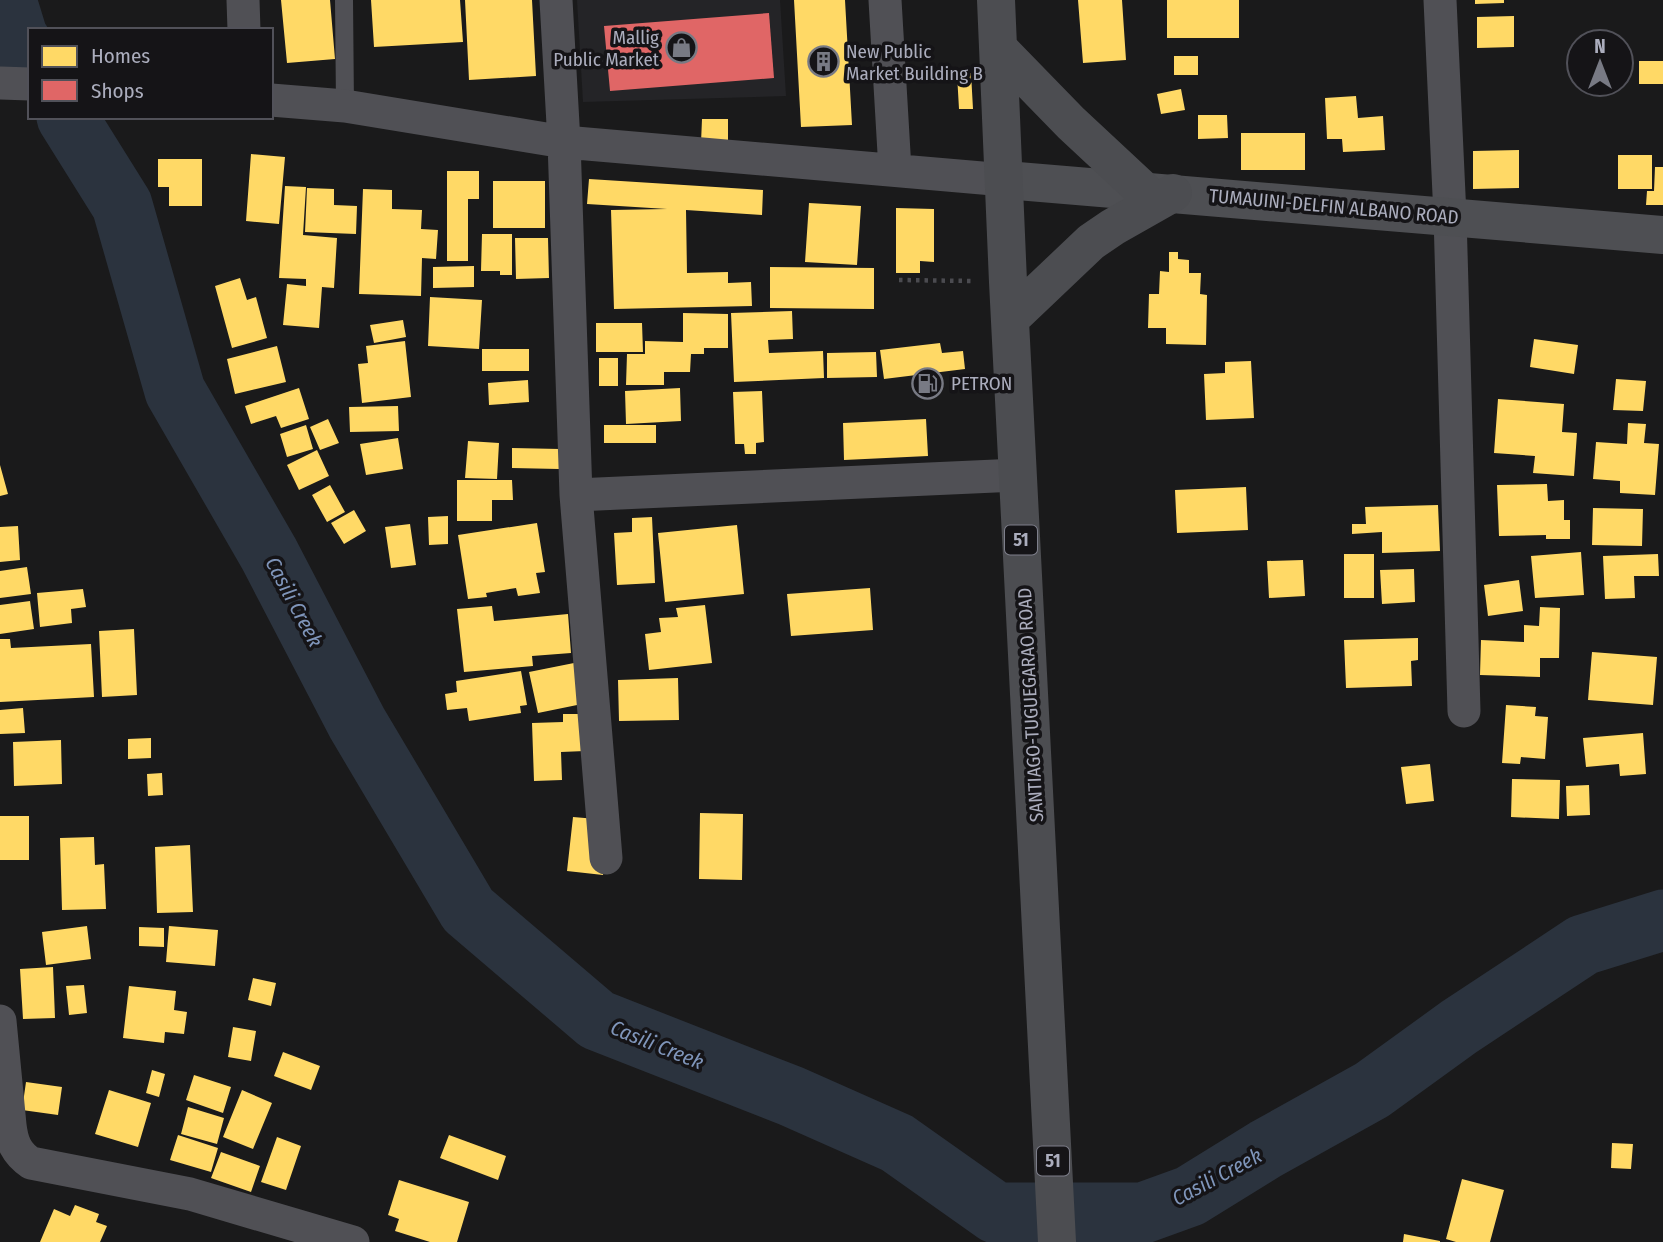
<svg xmlns="http://www.w3.org/2000/svg" width="1663" height="1242" viewBox="0 0 1663 1242" font-family="'Fira Sans Condensed',sans-serif">
<rect width="100%" height="100%" fill="#1a1a1b"/>
<path fill="#242427" d="M 577,0 L 780,0 L 786,96 L 583,102 Z"/>
<path fill="#ffd966" d="M 281,0 L 330,0 L 335,59 L 287,63 Z
M 371,0 L 460,0 L 463,42 L 374,47 Z
M 465,0 L 532,0 L 536,76 L 469,80 Z
M 794,0 L 845,0 L 852,125 L 801,127 Z
M 1078,0 L 1122,0 L 1126,60 L 1083,63 Z
M 1167,0 L 1239,0 L 1239,38 L 1167,38 Z
M 1475,0 L 1504,0 L 1504,3 L 1475,4 Z
M 1514,16 L 1514,47 L 1477,48 L 1477,17 Z
M 1174,56 L 1198,56 L 1198,75 L 1174,75 Z
M 1639,61 L 1663,61 L 1663,84 L 1639,84 Z
M 971,73 L 973,109 L 959,109 L 957,74 Z
M 1181,89 L 1185,110 L 1161,114 L 1157,94 Z
M 1356,96 L 1358,118 L 1383,116 L 1385,150 L 1343,152 L 1342,139 L 1327,139 L 1325,98 Z
M 1198,115 L 1227,115 L 1228,138 L 1198,139 Z
M 702,119 L 728,119 L 728,144 L 701,143 Z
M 1241,133 L 1305,133 L 1305,170 L 1241,170 Z
M 1519,150 L 1519,188 L 1473,189 L 1473,151 Z
M 251,154 L 285,157 L 279,224 L 246,221 Z
M 1618,155 L 1652,155 L 1652,189 L 1618,189 Z
M 158,159 L 202,159 L 202,206 L 169,206 L 169,187 L 158,187 Z
M 1655,167 L 1663,167 L 1663,205 L 1646,205 L 1647,191 L 1654,191 Z
M 447,171 L 479,171 L 479,199 L 468,199 L 468,261 L 447,261 Z
M 589,179 L 763,190 L 762,215 L 686,210 L 687,273 L 728,272 L 728,283 L 751,282 L 752,306 L 614,309 L 611,210 L 667,209 L 587,204 Z
M 493,181 L 545,181 L 545,228 L 493,228 Z
M 285,186 L 306,187 L 303,235 L 337,238 L 334,288 L 322,287 L 319,328 L 283,325 L 287,284 L 306,286 L 306,279 L 279,278 Z
M 307,188 L 334,189 L 334,205 L 357,206 L 356,234 L 305,232 Z
M 363,189 L 392,190 L 392,209 L 422,210 L 421,229 L 438,230 L 436,259 L 422,258 L 421,296 L 359,294 Z
M 809,203 L 861,206 L 857,265 L 805,262 Z
M 896,208 L 934,209 L 934,262 L 920,261 L 920,273 L 896,273 Z
M 482,234 L 512,234 L 512,275 L 500,275 L 500,271 L 481,271 Z
M 515,238 L 548,238 L 549,278 L 516,279 Z
M 1169,252 L 1178,252 L 1178,259 L 1189,260 L 1189,273 L 1201,273 L 1200,294 L 1207,295 L 1206,345 L 1166,344 L 1166,328 L 1148,328 L 1149,294 L 1159,294 L 1160,271 L 1169,272 Z
M 474,266 L 474,287 L 433,288 L 433,267 Z
M 770,267 L 874,268 L 874,309 L 770,308 Z
M 240,278 L 247,300 L 256,297 L 267,338 L 232,348 L 215,286 Z
M 430,297 L 482,300 L 479,349 L 428,346 Z
M 792,311 L 793,339 L 768,340 L 769,353 L 823,351 L 824,378 L 734,382 L 731,313 Z
M 683,313 L 728,314 L 728,348 L 704,348 L 704,354 L 691,354 L 690,372 L 664,372 L 664,385 L 626,385 L 627,354 L 645,354 L 645,341 L 683,342 Z
M 403,320 L 406,337 L 374,343 L 370,325 Z
M 596,323 L 642,323 L 643,352 L 596,352 Z
M 1534,339 L 1578,345 L 1574,374 L 1530,367 Z
M 405,341 L 411,397 L 362,403 L 358,364 L 368,363 L 366,346 Z
M 940,343 L 942,353 L 963,351 L 965,369 L 884,379 L 880,350 Z
M 277,346 L 286,382 L 235,394 L 227,359 Z
M 482,349 L 529,349 L 529,371 L 482,371 Z
M 876,352 L 877,377 L 827,378 L 827,353 Z
M 599,358 L 618,358 L 618,386 L 599,386 Z
M 1251,361 L 1254,418 L 1206,420 L 1204,374 L 1225,373 L 1225,362 Z
M 1616,379 L 1646,381 L 1643,411 L 1613,410 Z
M 528,380 L 529,402 L 489,405 L 488,383 Z
M 299,388 L 309,419 L 281,428 L 276,416 L 251,424 L 245,406 Z
M 680,388 L 681,421 L 626,424 L 625,391 Z
M 762,391 L 764,442 L 756,443 L 756,454 L 745,454 L 744,444 L 735,444 L 733,392 Z
M 1498,399 L 1564,404 L 1562,432 L 1577,433 L 1574,476 L 1533,473 L 1535,456 L 1494,453 Z
M 398,406 L 399,431 L 350,432 L 349,407 Z
M 328,419 L 339,443 L 320,450 L 310,427 Z
M 926,419 L 928,456 L 844,460 L 843,423 Z
M 1628,423 L 1646,424 L 1644,443 L 1659,444 L 1655,495 L 1620,493 L 1620,481 L 1593,479 L 1596,442 L 1627,444 Z
M 306,425 L 313,449 L 287,457 L 280,434 Z
M 604,425 L 656,425 L 656,443 L 604,443 Z
M 398,438 L 403,469 L 366,475 L 360,444 Z
M 468,441 L 499,443 L 497,479 L 465,478 Z
M 512,448 L 560,449 L 559,469 L 512,468 Z
M 317,450 L 329,476 L 299,490 L 287,465 Z
M 0,465 L 8,494 L 0,496 Z
M 457,480 L 512,480 L 513,500 L 492,500 L 492,521 L 457,521 Z
M 1547,484 L 1548,501 L 1564,500 L 1564,520 L 1570,520 L 1570,539 L 1546,539 L 1546,535 L 1499,536 L 1497,485 Z
M 330,485 L 345,512 L 327,522 L 312,495 Z
M 1246,487 L 1248,530 L 1177,533 L 1175,490 Z
M 1438,505 L 1440,551 L 1382,553 L 1382,532 L 1352,534 L 1352,524 L 1366,524 L 1365,507 Z
M 1593,508 L 1643,509 L 1642,546 L 1592,545 Z
M 354,510 L 366,531 L 344,544 L 331,523 Z
M 448,516 L 448,544 L 429,545 L 428,517 Z
M 652,517 L 655,583 L 617,585 L 614,533 L 632,532 L 632,518 Z
M 537,523 L 545,572 L 536,573 L 540,593 L 518,596 L 516,588 L 486,593 L 487,597 L 468,599 L 458,535 Z
M 410,524 L 416,565 L 391,568 L 385,527 Z
M 737,525 L 744,594 L 665,602 L 658,533 Z
M 18,526 L 20,560 L 0,562 L 0,527 Z
M 1581,552 L 1584,595 L 1535,598 L 1531,556 Z
M 1344,554 L 1374,554 L 1374,598 L 1344,598 Z
M 1658,554 L 1659,576 L 1634,576 L 1635,598 L 1605,599 L 1603,556 Z
M 1303,560 L 1305,596 L 1269,598 L 1267,561 Z
M 27,567 L 31,594 L 0,598 L 0,571 Z
M 1414,569 L 1415,602 L 1382,604 L 1380,570 Z
M 1519,580 L 1523,611 L 1488,616 L 1484,585 Z
M 870,588 L 873,630 L 791,636 L 787,594 Z
M 83,589 L 86,607 L 71,609 L 72,623 L 40,627 L 37,593 Z
M 30,601 L 34,629 L 0,634 L 0,605 Z
M 705,605 L 712,663 L 649,670 L 645,634 L 661,632 L 659,618 L 678,617 L 676,608 Z
M 492,606 L 494,621 L 568,614 L 571,653 L 532,656 L 533,666 L 464,672 L 457,609 Z
M 1540,607 L 1560,608 L 1559,658 L 1540,658 L 1540,677 L 1480,675 L 1481,640 L 1524,642 L 1524,625 L 1539,626 Z
M 134,629 L 137,695 L 102,697 L 99,631 Z
M 1418,638 L 1418,660 L 1411,661 L 1412,686 L 1346,688 L 1344,640 Z
M 0,639 L 10,639 L 11,648 L 91,644 L 94,697 L 0,702 Z
M 1592,652 L 1657,657 L 1653,705 L 1588,700 Z
M 574,663 L 582,704 L 538,713 L 529,672 Z
M 521,671 L 527,705 L 520,706 L 521,713 L 469,721 L 467,708 L 447,710 L 445,694 L 457,692 L 456,681 Z
M 678,678 L 679,720 L 619,721 L 618,680 Z
M 1506,705 L 1536,707 L 1535,716 L 1548,717 L 1545,759 L 1521,757 L 1520,764 L 1502,763 Z
M 23,708 L 25,733 L 0,734 L 0,710 Z
M 563,714 L 583,714 L 585,751 L 561,752 L 562,780 L 534,781 L 532,723 L 563,722 Z
M 1643,733 L 1646,774 L 1620,776 L 1619,764 L 1586,767 L 1583,738 Z
M 151,738 L 151,758 L 128,759 L 128,739 Z
M 61,740 L 62,784 L 14,786 L 13,742 Z
M 1430,764 L 1434,801 L 1406,804 L 1401,767 Z
M 162,773 L 163,795 L 148,796 L 147,774 Z
M 1512,779 L 1560,780 L 1559,819 L 1511,817 Z
M 1589,785 L 1590,815 L 1567,816 L 1566,786 Z
M 700,813 L 743,814 L 742,880 L 699,879 Z
M 0,816 L 29,816 L 29,860 L 0,860 Z
M 573,817 L 608,820 L 603,875 L 567,871 Z
M 94,837 L 95,865 L 104,864 L 106,909 L 62,910 L 60,838 Z
M 190,845 L 193,912 L 157,913 L 155,847 Z
M 87,926 L 91,959 L 46,965 L 42,932 Z
M 169,926 L 218,930 L 215,966 L 166,962 Z
M 139,927 L 164,928 L 164,947 L 139,946 Z
M 53,967 L 55,1018 L 23,1019 L 20,969 Z
M 253,978 L 276,983 L 271,1006 L 248,1000 Z
M 84,985 L 87,1013 L 69,1015 L 66,986 Z
M 129,986 L 176,991 L 174,1010 L 187,1012 L 184,1034 L 165,1032 L 164,1043 L 123,1038 Z
M 233,1027 L 256,1031 L 251,1061 L 228,1057 Z
M 283,1052 L 320,1066 L 311,1090 L 274,1076 Z
M 152,1070 L 165,1074 L 159,1097 L 146,1093 Z
M 194,1075 L 231,1087 L 223,1113 L 186,1100 Z
M 26,1082 L 62,1087 L 58,1115 L 22,1110 Z
M 109,1090 L 151,1103 L 138,1147 L 95,1134 Z
M 242,1090 L 272,1103 L 253,1149 L 223,1137 Z
M 188,1107 L 224,1118 L 217,1144 L 181,1134 Z
M 178,1135 L 218,1148 L 211,1172 L 170,1160 Z
M 449,1135 L 506,1156 L 498,1180 L 440,1158 Z
M 277,1137 L 301,1146 L 286,1190 L 261,1182 Z
M 1612,1143 L 1633,1144 L 1631,1169 L 1611,1168 Z
M 221,1152 L 260,1166 L 251,1192 L 211,1178 Z
M 1462,1179 L 1504,1190 L 1490,1242 L 1456,1242 L 1446,1239 Z
M 399,1180 L 469,1202 L 457,1242 L 430,1242 L 395,1231 L 399,1219 L 388,1215 Z
M 75,1205 L 99,1214 L 96,1222 L 107,1226 L 100,1242 L 40,1242 L 54,1209 L 70,1216 Z
M 1404,1234 L 1440,1241 L 1440,1242 L 1403,1242 Z"/>
<path fill="#e06666" d="M 769,13 L 774,78 L 610,91 L 604,26 Z"/>
<g fill="none" stroke-linecap="round" stroke-linejoin="round">
<path stroke="#2b333e" stroke-width="61" d="M 6,0 L 17,36 L 30,57
M 67,117 L 122,205 L 175,391 L 269,554 L 357,723 L 468,910 L 597,1020 L 791,1096 L 897,1143 L 996,1213 L 1143,1213 L 1190,1196 L 1266,1149 L 1372,1090 L 1459,1027 L 1583,945 L 1663,920"/>
<path stroke="#4b4b50" stroke-width="4.5" stroke-dasharray="3.5 5" stroke-linecap="butt" d="M 899,280 L 972,281"/>
<path stroke="#505055" stroke-width="18" d="M 344,0 L 345,106"/>
<path stroke="#505055" stroke-width="33" d="M 243,0 L 244,30
M 556,0 L 564,142 L 576,495 L 606,858
M 885,0 L 895,170
M 1440,0 L 1450,216 L 1464,711
M 0,83 L 30,84
M 271,100 L 345,106 L 564,142 L 1005,180
M 576,495 L 1018,475
M 0,1021 L 10,1125 C 12,1142 16,1153 31,1163 L 190,1194 L 353,1242"/>
<path stroke="#4e4f53" stroke-width="38" d="M 1005,180 L 1663,235"/>
<path stroke="#4c4d51" stroke-width="38" d="M 996,0 L 1008,282 L 1057,1242
M 998,48 L 1071,123 L 1144,191
M 1010,319 L 1091,242 L 1113,227 L 1173,193"/>
</g>
<defs>
<symbol id="shop-ring" viewBox="-11 -11 22 22"><circle r="9.5" fill="#151417" stroke="#787a84" stroke-width="1.5"/><path d="M-5-2.5h2.3a2.7 3.5 0 0 1 5.4 0H5L5.5 6h-11ZM-1.5-2.5h3a1.5 2.3 0 0 0-3 0Z" fill="#787a84"/></symbol>
<symbol id="building-ring" viewBox="-11 -11 22 22"><circle r="9.5" fill="#151417" stroke="#787a84" stroke-width="1.5"/><path d="M-4-6H4V6H1V3H-1V6H-4ZM-2.5-4.3h1.7v1.8h-1.7ZM.8-4.3h1.7v1.8H.8ZM-2.5-1h1.7V.8h-1.7ZM.8-1h1.7V.8H.8Z" fill="#787a84"/></symbol>
<symbol id="fuel-ring" viewBox="-11 -11 22 22"><circle r="9.5" fill="#151417" stroke="#787a84" stroke-width="1.5"/><path d="M-5.5-6h7V0h2V4h1.3V-2.5L3-4.5l.8-.8L6-3V5H2.5V1h-1V6h-7ZM-4.2-4.7v3.2H.2V-4.7Z" fill="#787a84"/></symbol>
</defs>
<g fill-rule="evenodd">
<use href="#shop-ring" x="664" y="30" width="35" height="35"/>
<use href="#building-ring" x="806" y="44" width="35" height="35"/>
<use href="#fuel-ring" x="910" y="366" width="35" height="35"/>
</g>
<g text-anchor="middle" stroke-width="7" stroke-linejoin="round" paint-order="stroke">
<g fill="#151417" stroke="#7e7f8b" stroke-width="2">
<rect x="1005" y="525.5" width="32" height="29" rx="5"/>
<rect x="1037" y="1146.5" width="32" height="29" rx="5"/>
</g>
<g font-size="18" font-weight="bold" fill="#abadbd">
<text x="1021" y="546">51</text>
<text x="1053" y="1167">51</text>
</g>
<g font-size="19" fill="#abadbd" stroke="#151417" text-anchor="start">
<text x="659" y="44" text-anchor="end">Mallig<tspan x="659" dy="22">Public Market</tspan></text>
<text x="846" y="58">New Public<tspan x="846" dy="22">Market Building B</tspan></text>
<text x="951" y="390">PETRON</text>
</g>
<g font-size="19" fill="#abadbd" stroke="#151417">
<text transform="translate(1334 206) rotate(5)" y="7">TUMAUINI-DELFIN ALBANO ROAD</text>
<text transform="translate(1030 705) rotate(-93)" y="7">SANTIAGO-TUGUEGARAO ROAD</text>
</g>
<g font-size="21" font-style="italic" fill="#7f95ba" stroke="#151417">
<text transform="translate(294 602) rotate(62)" y="7">Casili Creek</text>
<text transform="translate(657 1045) rotate(22)" y="7">Casili Creek</text>
<text transform="translate(1217 1177) rotate(-28)" y="7">Casili Creek</text>
</g>
</g>
<rect x="28" y="28" width="245" height="91" fill="#151417" stroke="#515159" stroke-width="2"/>
<rect x="42" y="46" width="35" height="21" fill="#ffd966" stroke="#515159" stroke-width="2"/>
<text x="91" y="63" font-size="21" fill="#abadbd">Homes</text>
<rect x="42" y="80" width="35" height="21" fill="#e06666" stroke="#515159" stroke-width="2"/>
<text x="91" y="98" font-size="21" fill="#abadbd">Shops</text>
<g transform="translate(1600 63)"><circle r="33" fill="#151417" stroke="#515159" stroke-width="2"/>
<path d="M0-5L12 26L0 18L-12 26Z" fill="#787a84"/>
<text y="-10" font-size="19" font-weight="bold" text-anchor="middle" fill="#abadbd">N</text>
</g>
</svg>
